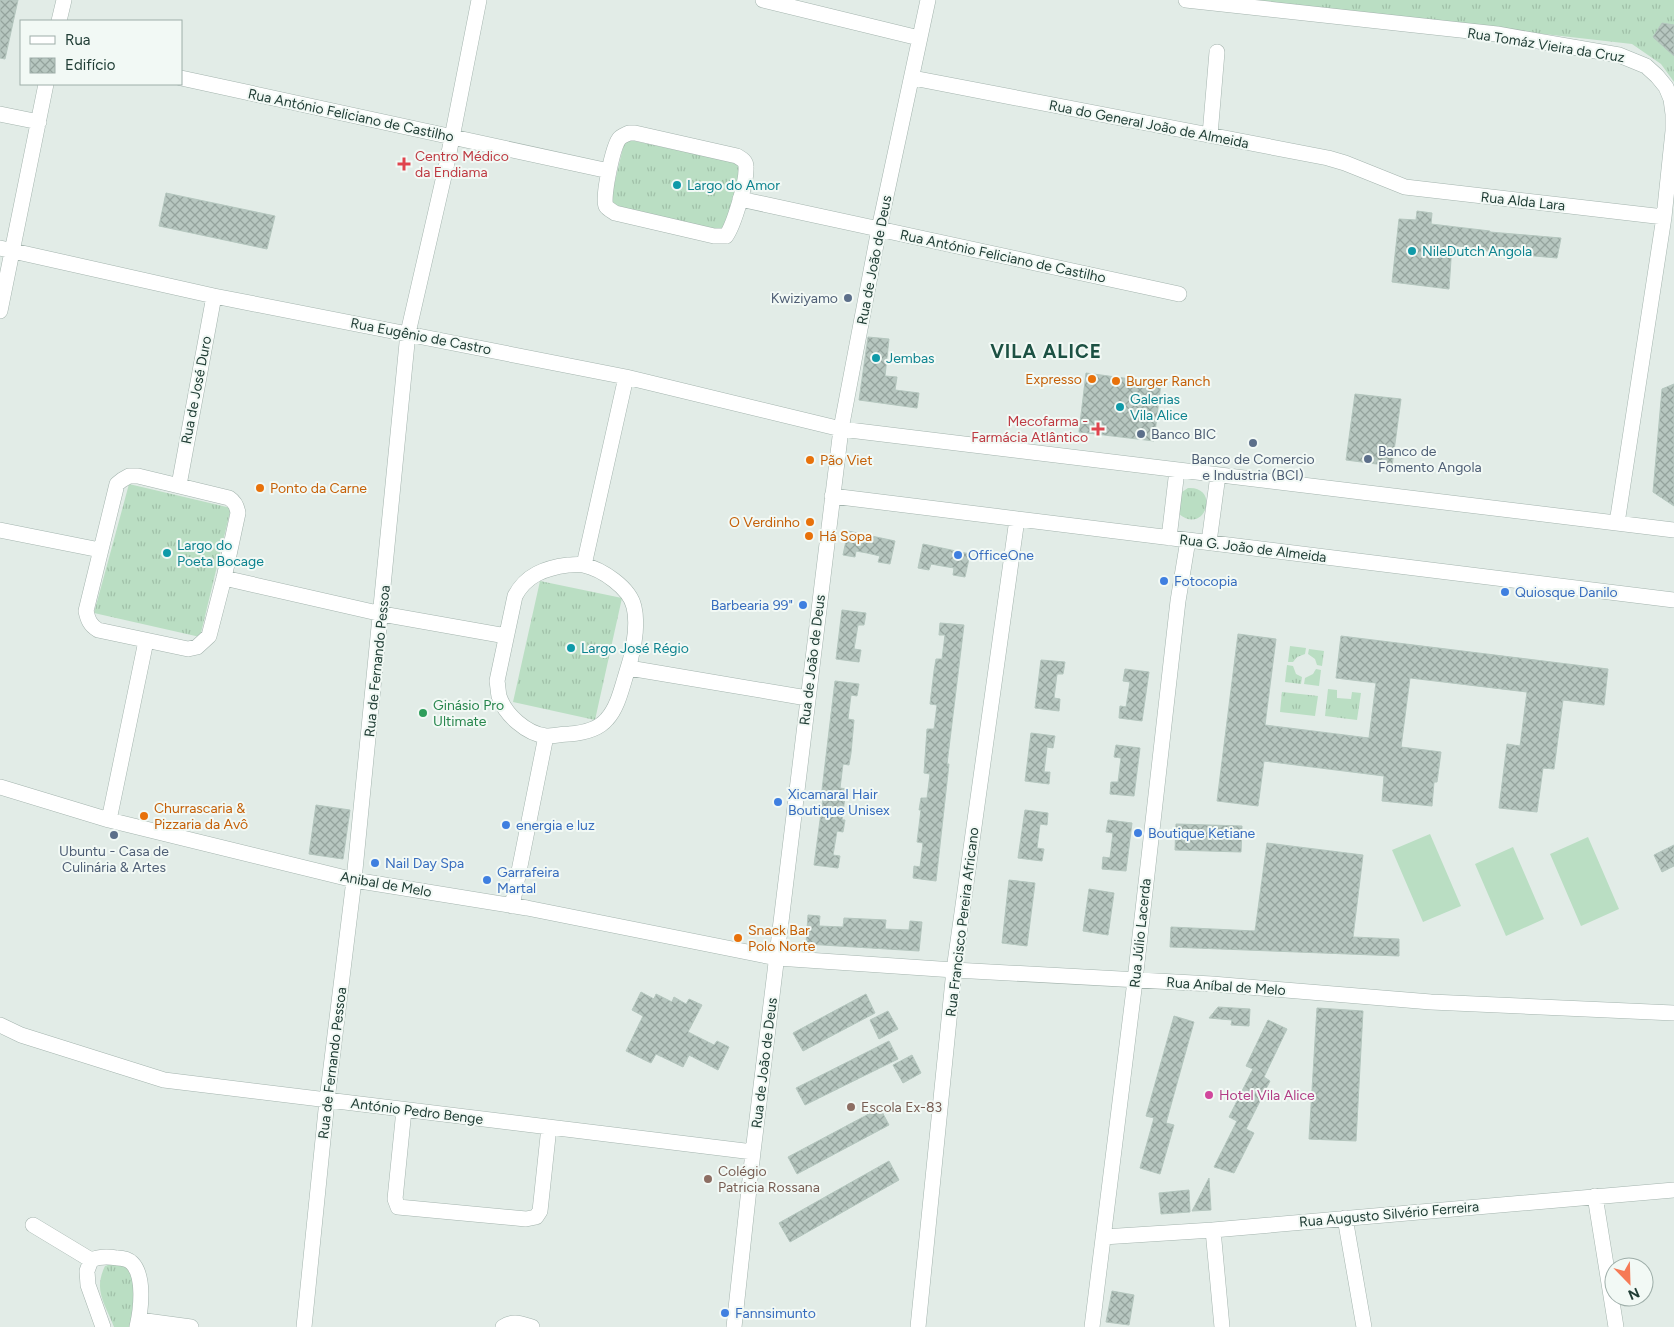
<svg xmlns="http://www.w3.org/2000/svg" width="1674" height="1327" viewBox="0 0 1674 1327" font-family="Figtree,sans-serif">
<defs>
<pattern id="grass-tufts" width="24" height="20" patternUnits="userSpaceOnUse" patternTransform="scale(1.25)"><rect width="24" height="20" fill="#badec3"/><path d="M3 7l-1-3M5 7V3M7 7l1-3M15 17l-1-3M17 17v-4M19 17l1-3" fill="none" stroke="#a0c0a8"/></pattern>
<pattern id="building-cross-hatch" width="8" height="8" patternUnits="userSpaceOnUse" patternTransform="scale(1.25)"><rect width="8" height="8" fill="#b7c7c0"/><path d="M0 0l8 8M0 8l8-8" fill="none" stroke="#94a39d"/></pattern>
</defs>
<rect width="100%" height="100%" fill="#e2ece7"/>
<path fill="url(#grass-tufts)" d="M 1244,0 L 1674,0 L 1674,82 L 1661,64 L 1632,44 Z
M 625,139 L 742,164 L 726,234 L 609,207 Z
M 129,484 L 231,508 L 200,637 L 94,613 Z
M 1188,488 C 1221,486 1205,536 1179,514 L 1179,494 Z
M 540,581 L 622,598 L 595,720 L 513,702 Z
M 1290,646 L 1306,648 L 1305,654 L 1297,657 L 1293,662 L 1288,662 Z
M 1309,649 L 1324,651 L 1322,666 L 1317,665 L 1315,659 L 1308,654 Z
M 1287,665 L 1293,666 L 1296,674 L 1302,677 L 1301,684 L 1285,682 Z
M 1316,669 L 1321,670 L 1319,686 L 1304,684 L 1305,678 L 1313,674 Z
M 1328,689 L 1337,690 L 1337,698 L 1351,699 L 1352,692 L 1361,693 L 1357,720 L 1325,716 Z
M 1282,692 L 1318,696 L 1315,716 L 1280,712 Z
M 114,1263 L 127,1265 L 139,1281 L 134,1327 L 114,1327 C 105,1303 93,1291 105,1266 Z"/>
<path fill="#badec3" d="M 1430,834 L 1461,906 L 1423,922 L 1392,850 Z
M 1588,837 L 1619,909 L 1581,926 L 1550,854 Z
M 1513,847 L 1544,919 L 1506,936 L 1475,864 Z"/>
<path fill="url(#building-cross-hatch)" stroke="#b4c6be" d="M 0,0 L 18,0 L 5,59 L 0,58 Z
M 1662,23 L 1674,25 L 1674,56 L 1653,37 Z
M 166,193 L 275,216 L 267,249 L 159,226 Z
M 1417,211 L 1432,213 L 1431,224 L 1490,231 L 1490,232 L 1561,238 L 1557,258 L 1500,253 L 1452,245 L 1449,289 L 1392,282 L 1399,219 L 1416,220 Z
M 868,337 L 889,339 L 885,376 L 897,377 L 895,390 L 919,393 L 917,408 L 859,400 Z
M 1086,373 L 1161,383 L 1154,441 L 1079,432 Z
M 1674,384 L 1674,506 L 1653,492 L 1662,389 Z
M 1355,394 L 1401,399 L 1392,466 L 1346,460 Z
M 848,531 L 895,541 L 890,564 L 878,562 L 880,556 L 867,553 L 856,551 L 855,557 L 843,555 Z
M 923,544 L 970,554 L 965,577 L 953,575 L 954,568 L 942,566 L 931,564 L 929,570 L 918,568 Z
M 842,610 L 866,613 L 864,625 L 858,625 L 854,649 L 861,650 L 859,662 L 836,659 Z
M 940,623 L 964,625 L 947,764 L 949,764 L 936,881 L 913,878 L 914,866 L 920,867 L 923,843 L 917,842 L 921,810 L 919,810 L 921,798 L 927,798 L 930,774 L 924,773 L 927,729 L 934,729 L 937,705 L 930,704 L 934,671 L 936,659 L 942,659 L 945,635 L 939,635 Z
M 1238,634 L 1276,639 L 1265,725 L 1369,738 L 1376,683 L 1336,678 L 1341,636 L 1608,669 L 1604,705 L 1563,700 L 1554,769 L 1543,768 L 1537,812 L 1499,808 L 1507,744 L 1520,746 L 1527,692 L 1410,678 L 1401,747 L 1441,752 L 1437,782 L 1434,782 L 1432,806 L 1382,801 L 1384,776 L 1264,761 L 1258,806 L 1217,801 Z
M 1041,660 L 1065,662 L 1063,674 L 1057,674 L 1054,698 L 1060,699 L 1059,711 L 1035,708 Z
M 1125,669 L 1149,672 L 1142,721 L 1119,718 L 1120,706 L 1126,707 L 1130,682 L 1123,681 Z
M 835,681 L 859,684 L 857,696 L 851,695 L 848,719 L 854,720 L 851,753 L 849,765 L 843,764 L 840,788 L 846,789 L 842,820 L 845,820 L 843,832 L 837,831 L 833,855 L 840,856 L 838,868 L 814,865 L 823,798 L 821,798 Z
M 1031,733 L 1055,736 L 1053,748 L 1047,747 L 1044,772 L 1050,772 L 1049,784 L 1025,781 Z
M 1116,745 L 1140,748 L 1134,796 L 1110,794 L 1111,782 L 1118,782 L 1121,758 L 1114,757 Z
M 316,805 L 350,810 L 343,859 L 309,854 Z
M 1025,810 L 1048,813 L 1047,825 L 1040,824 L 1037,848 L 1044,849 L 1042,861 L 1018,858 Z
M 1108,820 L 1132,823 L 1126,871 L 1102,869 L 1103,857 L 1110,858 L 1113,833 L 1106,832 Z
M 1176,824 L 1242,826 L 1241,852 L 1175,850 Z
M 1267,843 L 1363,855 L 1353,937 L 1399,939 L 1399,956 L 1170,947 L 1171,927 L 1255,931 Z
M 1674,845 L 1674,866 L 1662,872 L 1654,855 Z
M 1009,880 L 1035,883 L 1027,946 L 1002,943 Z
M 1089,889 L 1114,893 L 1108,935 L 1083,931 Z
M 808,915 L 820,916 L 819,926 L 843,927 L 844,918 L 886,920 L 885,929 L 909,930 L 910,921 L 922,922 L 919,951 L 806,944 Z
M 641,992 L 654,999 L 656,994 L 672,1002 L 674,997 L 686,1004 L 689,999 L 702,1005 L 688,1032 L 714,1045 L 717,1041 L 729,1047 L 718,1070 L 689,1055 L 683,1067 L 656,1054 L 651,1063 L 626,1051 L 643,1016 L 632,1010 Z
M 866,994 L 875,1013 L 803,1051 L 793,1033 Z
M 1218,1007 L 1250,1009 L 1249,1026 L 1231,1025 L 1232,1020 L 1209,1018 Z
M 1317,1008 L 1363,1011 L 1356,1141 L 1309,1139 Z
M 888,1011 L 898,1029 L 879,1039 L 870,1020 Z
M 1174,1016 L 1194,1022 L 1166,1123 L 1174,1125 L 1160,1174 L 1140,1168 L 1154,1118 L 1146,1116 Z
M 1268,1020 L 1287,1029 L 1264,1077 L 1270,1081 L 1246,1129 L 1254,1133 L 1234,1173 L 1214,1167 L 1237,1121 L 1229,1117 L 1253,1069 L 1246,1066 Z
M 889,1041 L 898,1059 L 805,1105 L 796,1088 Z
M 912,1055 L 921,1073 L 903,1083 L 893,1065 Z
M 880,1108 L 889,1125 L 797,1174 L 788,1157 Z
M 889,1161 L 899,1180 L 790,1242 L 779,1223 Z
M 1209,1178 L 1211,1210 L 1192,1211 Z
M 1189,1190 L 1190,1212 L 1161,1214 L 1159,1193 Z
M 1112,1291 L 1134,1295 L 1129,1325 L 1106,1322 Z"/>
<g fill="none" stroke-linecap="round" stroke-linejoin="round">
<defs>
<path id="minor" d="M 763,0 L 919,38
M 1186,0 L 1497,34 L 1619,55 L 1646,66 L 1657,76 L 1666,87 L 1671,99 L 1673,114 L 1673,131 L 1664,217 L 1617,523
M 59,21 L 64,0
M 181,78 L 609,171
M 913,78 L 1328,158 L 1345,163 L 1405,187 L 1664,217
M 0,114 L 39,122
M 629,133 L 635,133 L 737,156 C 742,159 746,161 746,167 C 747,181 734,225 726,236 L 714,236 L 615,213 C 612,211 608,209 606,206 C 602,197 613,147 619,139 C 621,136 625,135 629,133 Z
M 1210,135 L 1217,52
M 740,199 L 1179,294
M 0,248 L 214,296 L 626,377 L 841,429 L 1674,530
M 0,311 L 46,84
M 129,476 L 138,476 L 229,498 C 235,502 237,506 238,513 L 224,578 L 209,636 L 197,647 L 188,649 L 98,630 C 90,625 88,620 86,611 L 117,484 L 122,480 Z
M 179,485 L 214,296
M 832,496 L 1674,600
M 0,530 L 100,550
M 1169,538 L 1177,470
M 1209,542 L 1218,475
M 568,565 C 573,565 579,564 583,565 C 602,569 630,588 634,607 C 639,627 632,658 625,678 C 621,691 617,708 607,719 C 598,730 583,733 569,734 C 562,734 554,736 546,736 C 527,734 505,715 499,696 C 498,691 498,686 497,681 L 515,596 C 526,575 545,568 568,565 Z
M 584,565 L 626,377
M 224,578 L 382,614 L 506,636
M 629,668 L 807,698
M 0,787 L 109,820 L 354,880 L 527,908 L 777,958 L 954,970 L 1212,984 L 1431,1002 L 1674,1013
M 109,820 L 146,641
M 512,906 L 546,736
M 0,1025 L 21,1035 L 164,1080 L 753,1152
M 404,1110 L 395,1199 L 398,1207 L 526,1219 L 536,1217 L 540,1211 L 549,1127
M 1595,1196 L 1616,1327
M 1345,1218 L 1364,1327
M 33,1225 L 91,1260
M 1213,1230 L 1222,1327
M 1103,1237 L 1213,1230 L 1674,1190
M 139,1320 L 191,1327
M 103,1327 L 88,1285 L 87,1271 L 91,1260 C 100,1256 107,1256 117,1258 C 123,1258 128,1259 132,1263 C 145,1276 141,1310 137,1327
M 304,1327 L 327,1100 L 354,880 L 408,333 L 447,163 L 479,0
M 503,1327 C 513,1320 521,1324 532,1327
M 734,1327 L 753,1152 L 841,429 L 879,229 L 928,0
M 918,1327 L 954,970 L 1017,519
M 1092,1327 L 1134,989 L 1178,601 L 1188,540"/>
</defs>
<use href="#minor" stroke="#a4b4ae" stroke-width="16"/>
<use href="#minor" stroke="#fff" stroke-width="15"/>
</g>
<g fill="#e0444e" stroke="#f2f9f5" stroke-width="2">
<path d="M401.5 156.5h5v5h5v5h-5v5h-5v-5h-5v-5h5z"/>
<path d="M1095.5 421.5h5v5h5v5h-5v5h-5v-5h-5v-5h5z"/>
</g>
<g fill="#0f9aa8" stroke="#f2f9f5" stroke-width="2">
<circle cx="677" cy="185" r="5"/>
<circle cx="1412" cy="251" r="5"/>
<circle cx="876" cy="358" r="5"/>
<circle cx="1120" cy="407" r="5"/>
<circle cx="167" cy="553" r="5"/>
<circle cx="571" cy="648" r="5"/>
</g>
<g fill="#5c6f8a" stroke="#f2f9f5" stroke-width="2">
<circle cx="848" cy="298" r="5"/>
<circle cx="1141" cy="434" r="5"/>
<circle cx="1253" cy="443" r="5"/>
<circle cx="1368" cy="459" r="5"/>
<circle cx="114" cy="835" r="5"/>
</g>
<g fill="#e8710a" stroke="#f2f9f5" stroke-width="2">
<circle cx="1092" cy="379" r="5"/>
<circle cx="1116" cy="381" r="5"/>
<circle cx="810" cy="460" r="5"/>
<circle cx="260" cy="488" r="5"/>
<circle cx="810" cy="522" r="5"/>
<circle cx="809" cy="536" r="5"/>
<circle cx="144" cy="816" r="5"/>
<circle cx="738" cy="938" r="5"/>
</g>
<g fill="#3f7fe0" stroke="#f2f9f5" stroke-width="2">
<circle cx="958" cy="555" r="5"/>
<circle cx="1164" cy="581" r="5"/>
<circle cx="1505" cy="592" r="5"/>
<circle cx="803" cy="605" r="5"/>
<circle cx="778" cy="802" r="5"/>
<circle cx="506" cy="825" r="5"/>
<circle cx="1138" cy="833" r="5"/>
<circle cx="375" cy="863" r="5"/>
<circle cx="487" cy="880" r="5"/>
<circle cx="725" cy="1313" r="5"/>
</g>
<circle fill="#2e9e5b" stroke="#f2f9f5" stroke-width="2" cx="423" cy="713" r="5"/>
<circle fill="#d1479c" stroke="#f2f9f5" stroke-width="2" cx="1209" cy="1095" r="5"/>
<g fill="#8d6e63" stroke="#f2f9f5" stroke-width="2">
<circle cx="851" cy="1107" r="5"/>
<circle cx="708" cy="1179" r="5"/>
</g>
<g text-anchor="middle" stroke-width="4" stroke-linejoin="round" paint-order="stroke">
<g font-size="14" fill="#213e36" stroke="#f2f9f5">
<text transform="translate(1546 45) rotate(9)" y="5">Rua Tomáz Vieira da Cruz</text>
<text transform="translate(351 115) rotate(12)" y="5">Rua António Feliciano de Castilho</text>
<text transform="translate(1149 124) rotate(11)" y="5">Rua do General João de Almeida</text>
<text transform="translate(1523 201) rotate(6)" y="5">Rua Alda Lara</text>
<text transform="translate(1003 256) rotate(12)" y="5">Rua António Feliciano de Castilho</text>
<text transform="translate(874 260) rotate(-79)" y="5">Rua de João de Deus</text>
<text transform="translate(421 336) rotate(11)" y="5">Rua Eugênio de Castro</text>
<text transform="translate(196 390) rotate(-79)" y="5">Rua de José Duro</text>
<text transform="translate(1253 548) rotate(7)" y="5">Rua G. João de Almeida</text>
<text transform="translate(812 660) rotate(-83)" y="5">Rua de João de Deus</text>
<text transform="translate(377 661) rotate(-84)" y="5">Rua de Fernando Pessoa</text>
<text transform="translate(386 884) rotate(10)" y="5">Anibal de Melo</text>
<text transform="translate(962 922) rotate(-83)" y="5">Rua Francisco Pereira Africano</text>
<text transform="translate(1140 933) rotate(-84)" y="5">Rua Júlio Lacerda</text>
<text transform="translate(1226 986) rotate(4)" y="5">Rua Aníbal de Melo</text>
<text transform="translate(332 1063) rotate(-83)" y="5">Rua de Fernando Pessoa</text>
<text transform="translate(764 1063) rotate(-83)" y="5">Rua de João de Deus</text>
<text transform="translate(417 1111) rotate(7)" y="5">António Pedro Benge</text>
<text transform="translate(1389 1214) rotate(-5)" y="5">Rua Augusto Silvério Ferreira</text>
</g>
<g font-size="14" fill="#be3a42" stroke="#f2f9f5" text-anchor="start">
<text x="415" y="161">Centro Médico<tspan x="415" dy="16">da Endiama</tspan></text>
<text x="1088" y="426" text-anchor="end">Mecofarma -<tspan x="1088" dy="16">Farmácia Atlântico</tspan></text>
</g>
<g font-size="14" fill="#0d838f" stroke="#f2f9f5" text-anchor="start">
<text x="687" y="190">Largo do Amor</text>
<text x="1422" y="256">NileDutch Angola</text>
<text x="886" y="363">Jembas</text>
<text x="1130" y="404">Galerias<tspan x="1130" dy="16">Vila Alice</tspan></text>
<text x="177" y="550">Largo do<tspan x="177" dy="16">Poeta Bocage</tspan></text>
<text x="581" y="653">Largo José Régio</text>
</g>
<g font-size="14" fill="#4e5e75" stroke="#f2f9f5" text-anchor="start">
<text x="838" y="303" text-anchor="end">Kwiziyamo</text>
<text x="1151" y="439">Banco BIC</text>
<text x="1378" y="456">Banco de<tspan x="1378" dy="16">Fomento Angola</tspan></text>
<text x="1253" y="464" text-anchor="middle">Banco de Comercio<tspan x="1253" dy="16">e Industria (BCI)</tspan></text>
<text x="114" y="856" text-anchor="middle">Ubuntu - Casa de<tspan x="114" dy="16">Culinária &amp; Artes</tspan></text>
</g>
<g font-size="14" fill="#c56008" stroke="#f2f9f5" text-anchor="start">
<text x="1082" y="384" text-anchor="end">Expresso</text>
<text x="1126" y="386">Burger Ranch</text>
<text x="820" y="465">Pão Viet</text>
<text x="270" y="493">Ponto da Carne</text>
<text x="800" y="527" text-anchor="end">O Verdinho</text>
<text x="819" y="541">Há Sopa</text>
<text x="154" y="813">Churrascaria &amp;<tspan x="154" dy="16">Pizzaria da Avô</tspan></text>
<text x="748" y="935">Snack Bar<tspan x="748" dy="16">Polo Norte</tspan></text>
</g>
<g font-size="14" fill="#366cbe" stroke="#f2f9f5" text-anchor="start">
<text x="968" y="560">OfficeOne</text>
<text x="1174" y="586">Fotocopia</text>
<text x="1515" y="597">Quiosque Danilo</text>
<text x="793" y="610" text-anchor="end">Barbearia 99"</text>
<text x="788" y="799">Xicamaral Hair<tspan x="788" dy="16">Boutique Unisex</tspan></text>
<text x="516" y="830">energia e luz</text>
<text x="1148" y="838">Boutique Ketiane</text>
<text x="385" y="868">Nail Day Spa</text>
<text x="497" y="877">Garrafeira<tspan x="497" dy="16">Martal</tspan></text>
<text x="735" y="1318">Fannsimunto</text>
</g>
<g font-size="14" fill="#27864d" stroke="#f2f9f5" text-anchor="start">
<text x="433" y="710">Ginásio Pro<tspan x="433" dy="16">Ultimate</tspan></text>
</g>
<g font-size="14" fill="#b23c85" stroke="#f2f9f5" text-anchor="start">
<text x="1219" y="1100">Hotel Vila Alice</text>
</g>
<g font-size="14" fill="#785e54" stroke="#f2f9f5" text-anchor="start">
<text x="861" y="1112">Escola Ex-83</text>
<text x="718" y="1176">Colégio<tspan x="718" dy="16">Patricia Rossana</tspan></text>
</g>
<g font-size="19" font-weight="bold" letter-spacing="1" fill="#1c5143" stroke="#f2f9f5">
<text x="1046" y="358">VILA ALICE</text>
</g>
</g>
<rect x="20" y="20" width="162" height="65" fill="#f2f9f5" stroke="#9eaea9"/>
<rect x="30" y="36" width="25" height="8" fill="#ffffff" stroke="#9eaea9"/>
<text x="65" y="45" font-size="15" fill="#213e36">Rua</text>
<rect x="30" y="58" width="25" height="15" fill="url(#building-cross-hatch)" stroke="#9eaea9"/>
<text x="65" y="70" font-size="15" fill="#213e36">Edifício</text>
<g transform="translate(1629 1282) rotate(157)"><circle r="24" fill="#f2f9f5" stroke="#9eaea9"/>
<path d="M0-4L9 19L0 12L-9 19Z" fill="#f67a56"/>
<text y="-8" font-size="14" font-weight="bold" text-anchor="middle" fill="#213e36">N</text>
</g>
</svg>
